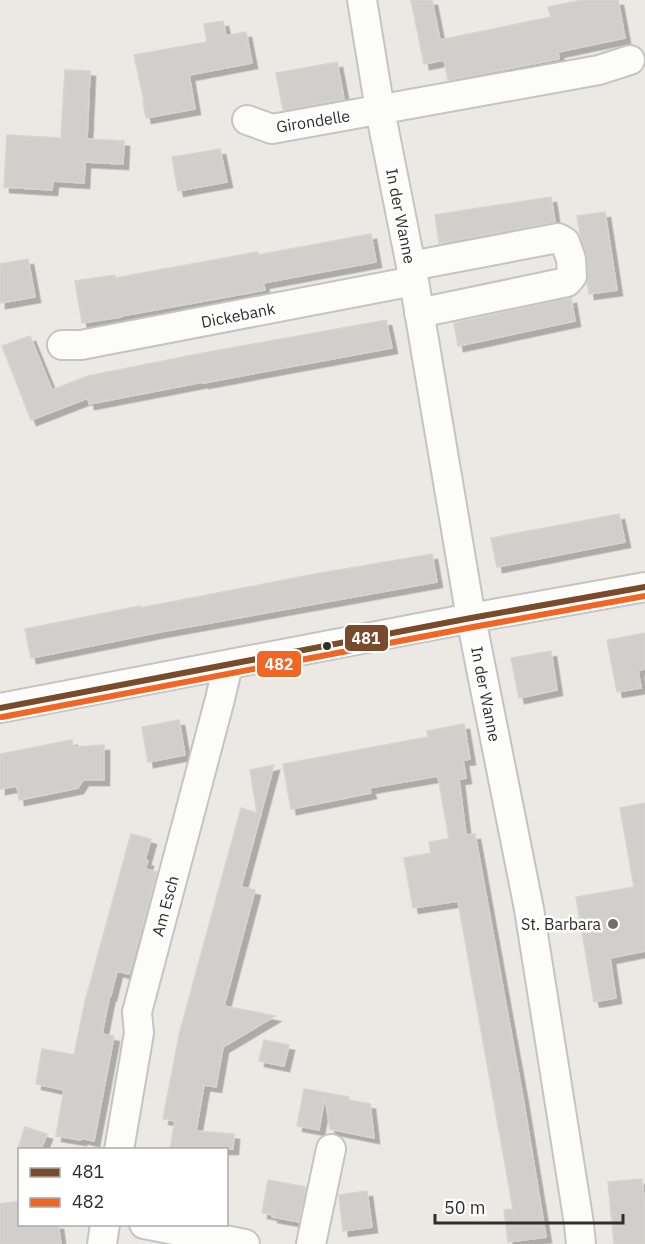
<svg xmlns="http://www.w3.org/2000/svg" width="645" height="1244" viewBox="0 0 645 1244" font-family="'IBM Plex Sans',sans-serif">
<defs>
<filter id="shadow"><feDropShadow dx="5.5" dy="5.5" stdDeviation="0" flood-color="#0004"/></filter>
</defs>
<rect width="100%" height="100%" fill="#ece8e4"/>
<path fill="#d1cecb" stroke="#d7d4d0" stroke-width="1.5" filter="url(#shadow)" d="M 411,0 L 432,0 L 440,40 L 551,17 L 548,7 L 583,0 L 618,0 L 625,38 L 558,52 L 559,59 L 448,80 L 444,60 L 424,64 Z
M 223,21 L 226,36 L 246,32 L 252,63 L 189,75 L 195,109 L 146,118 L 143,102 L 144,101 L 134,55 L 207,42 L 204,24 Z
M 337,62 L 344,99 L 283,110 L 276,73 Z
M 65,70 L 90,71 L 87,139 L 124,141 L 123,164 L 85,162 L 84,183 L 53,181 L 52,190 L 4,187 L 7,135 L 61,138 Z
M 220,149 L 227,182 L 178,191 L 172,157 Z
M 551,197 L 555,222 L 439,243 L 435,215 Z
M 605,212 L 617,290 L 589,294 L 587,280 L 588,275 L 587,258 L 581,238 L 577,216 Z
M 371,234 L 376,262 L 263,283 L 265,290 L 121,316 L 121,317 L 82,323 L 75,281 L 115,275 L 115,278 L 258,252 L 258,255 Z
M 28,259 L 35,297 L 0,303 L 0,264 Z
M 571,298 L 575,321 L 458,346 L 454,323 Z
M 386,320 L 392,348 L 203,383 L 203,382 L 89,404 L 88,398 L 31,420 L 2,346 L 30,336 L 52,390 L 88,376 L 198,354 Z
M 619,514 L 625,542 L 497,567 L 491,538 Z
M 432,554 L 437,582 L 160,632 L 31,658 L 25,629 L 140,606 L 140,608 L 315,574 Z
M 645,633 L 645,669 L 638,670 L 641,688 L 617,692 L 607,640 Z
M 551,651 L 557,690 L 519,698 L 511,658 Z
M 179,720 L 185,755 L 148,762 L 142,727 Z
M 464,724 L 470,759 L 463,760 L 466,778 L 459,779 L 466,835 L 475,834 L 523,1098 L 546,1237 L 508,1242 L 504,1210 L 513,1209 L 458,901 L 413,908 L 404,858 L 431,853 L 429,842 L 449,839 L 438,776 L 369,788 L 371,793 L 291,809 L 283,764 L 428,737 L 427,731 Z
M 72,740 L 73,747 L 104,745 L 104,780 L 83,780 L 78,788 L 19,800 L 17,786 L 0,789 L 0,754 Z
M 274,765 L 241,887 L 255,890 L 224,1006 L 275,1016 L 223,1047 L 216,1087 L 204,1085 L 196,1131 L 234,1134 L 233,1149 L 170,1149 L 175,1121 L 163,1119 L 180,1031 L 241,808 L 257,813 L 250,770 Z
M 645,803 L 645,951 L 610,958 L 616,998 L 594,1002 L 576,897 L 634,887 L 620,808 Z
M 131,834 L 151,839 L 145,860 L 148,861 L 145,869 L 157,872 L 129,974 L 117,971 L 111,995 L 110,994 L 102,1034 L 114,1036 L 94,1141 L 81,1138 L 81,1140 L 56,1136 L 64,1090 L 36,1084 L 42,1049 L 74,1055 L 85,1002 Z
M 264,1040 L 289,1045 L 284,1066 L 259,1061 Z
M 304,1089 L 349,1097 L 349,1100 L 370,1104 L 374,1138 L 330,1129 L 325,1096 L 319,1130 L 297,1126 Z
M 25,1127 L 47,1134 L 41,1149 L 18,1149 Z
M 642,1179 L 645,1209 L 645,1244 L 614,1244 L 608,1182 Z
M 268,1180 L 306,1187 L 299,1222 L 272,1217 L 273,1215 L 262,1213 Z
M 367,1191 L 372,1227 L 343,1231 L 339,1195 Z
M 20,1201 L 20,1224 L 58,1224 L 61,1244 L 0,1244 L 0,1204 Z"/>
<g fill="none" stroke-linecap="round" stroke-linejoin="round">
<defs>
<path id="street" d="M 362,0 L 380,110 L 414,281 L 471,618 L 529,909 L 579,1224 L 581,1244
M 247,120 L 272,129 L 599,70 L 630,60
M 411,266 L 558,238 L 565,242 L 571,259 L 572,276 L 567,282 L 419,313
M 62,345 L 81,345 L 414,281
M 0,708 L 471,618 L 645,587
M 119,1150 L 139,1033 L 137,1012 L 220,699 L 228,665
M 144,1224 L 245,1244
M 102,1244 L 105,1224
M 311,1244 L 331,1149"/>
</defs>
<use href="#street" stroke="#c5c4c5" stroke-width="32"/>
<use href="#street" stroke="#fcfcfb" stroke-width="28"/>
<defs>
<path id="bus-1" d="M 0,708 L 471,618 L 645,587"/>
<path id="bus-2" d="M 2,717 L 473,627 L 645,596"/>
</defs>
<use href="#bus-1" stroke="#fff" stroke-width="10"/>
<use href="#bus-2" stroke="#fff" stroke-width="10"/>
<use href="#bus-1" stroke="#7a4b2a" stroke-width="6"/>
<use href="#bus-2" stroke="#f26522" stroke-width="6"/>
</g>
<circle fill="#2e2e2e" stroke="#fff" stroke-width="2" cx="327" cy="646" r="5"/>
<circle fill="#706f6e" stroke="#fff" stroke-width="2" cx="613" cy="924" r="6"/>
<g text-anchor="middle" stroke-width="5" stroke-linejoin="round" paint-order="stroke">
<g font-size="16" fill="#2e2e2e" stroke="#fff">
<text transform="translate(313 121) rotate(-9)" y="6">Girondelle</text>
<text transform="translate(401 216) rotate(79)" y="6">In der Wanne</text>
<text transform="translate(238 315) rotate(-11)" y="6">Dickebank</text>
<text transform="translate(486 694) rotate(79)" y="6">In der Wanne</text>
<text transform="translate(165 906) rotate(-75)" y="6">Am Esch</text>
</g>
<g font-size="16" fill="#2e2e2e" stroke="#fff" text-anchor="end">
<text x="601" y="930">St. Barbara</text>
</g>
</g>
<g stroke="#fff" stroke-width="2">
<rect x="344" y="624" width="45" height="28" rx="6" fill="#7a4b2a"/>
<rect x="256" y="650" width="46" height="28" rx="6" fill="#f26522"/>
</g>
<g font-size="16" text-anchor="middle" font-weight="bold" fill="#fff">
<text x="366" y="644">481</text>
<text x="279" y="670">482</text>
</g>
<rect x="18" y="1148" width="210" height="78" fill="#ffffff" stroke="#ababab" stroke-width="1.5"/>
<rect x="30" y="1168" width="30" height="9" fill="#7a4b2a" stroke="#ababab" stroke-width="1.5"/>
<text x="72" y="1178" font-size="18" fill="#2e2e2e">481</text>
<rect x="30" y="1198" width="30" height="9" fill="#f26522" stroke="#ababab" stroke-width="1.5"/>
<text x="72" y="1208" font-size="18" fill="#2e2e2e">482</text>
<path d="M435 1214v9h188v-9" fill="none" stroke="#2e2e2e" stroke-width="3"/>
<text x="444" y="1214" font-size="18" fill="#2e2e2e" stroke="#ffffff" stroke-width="4.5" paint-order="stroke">50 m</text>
</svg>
